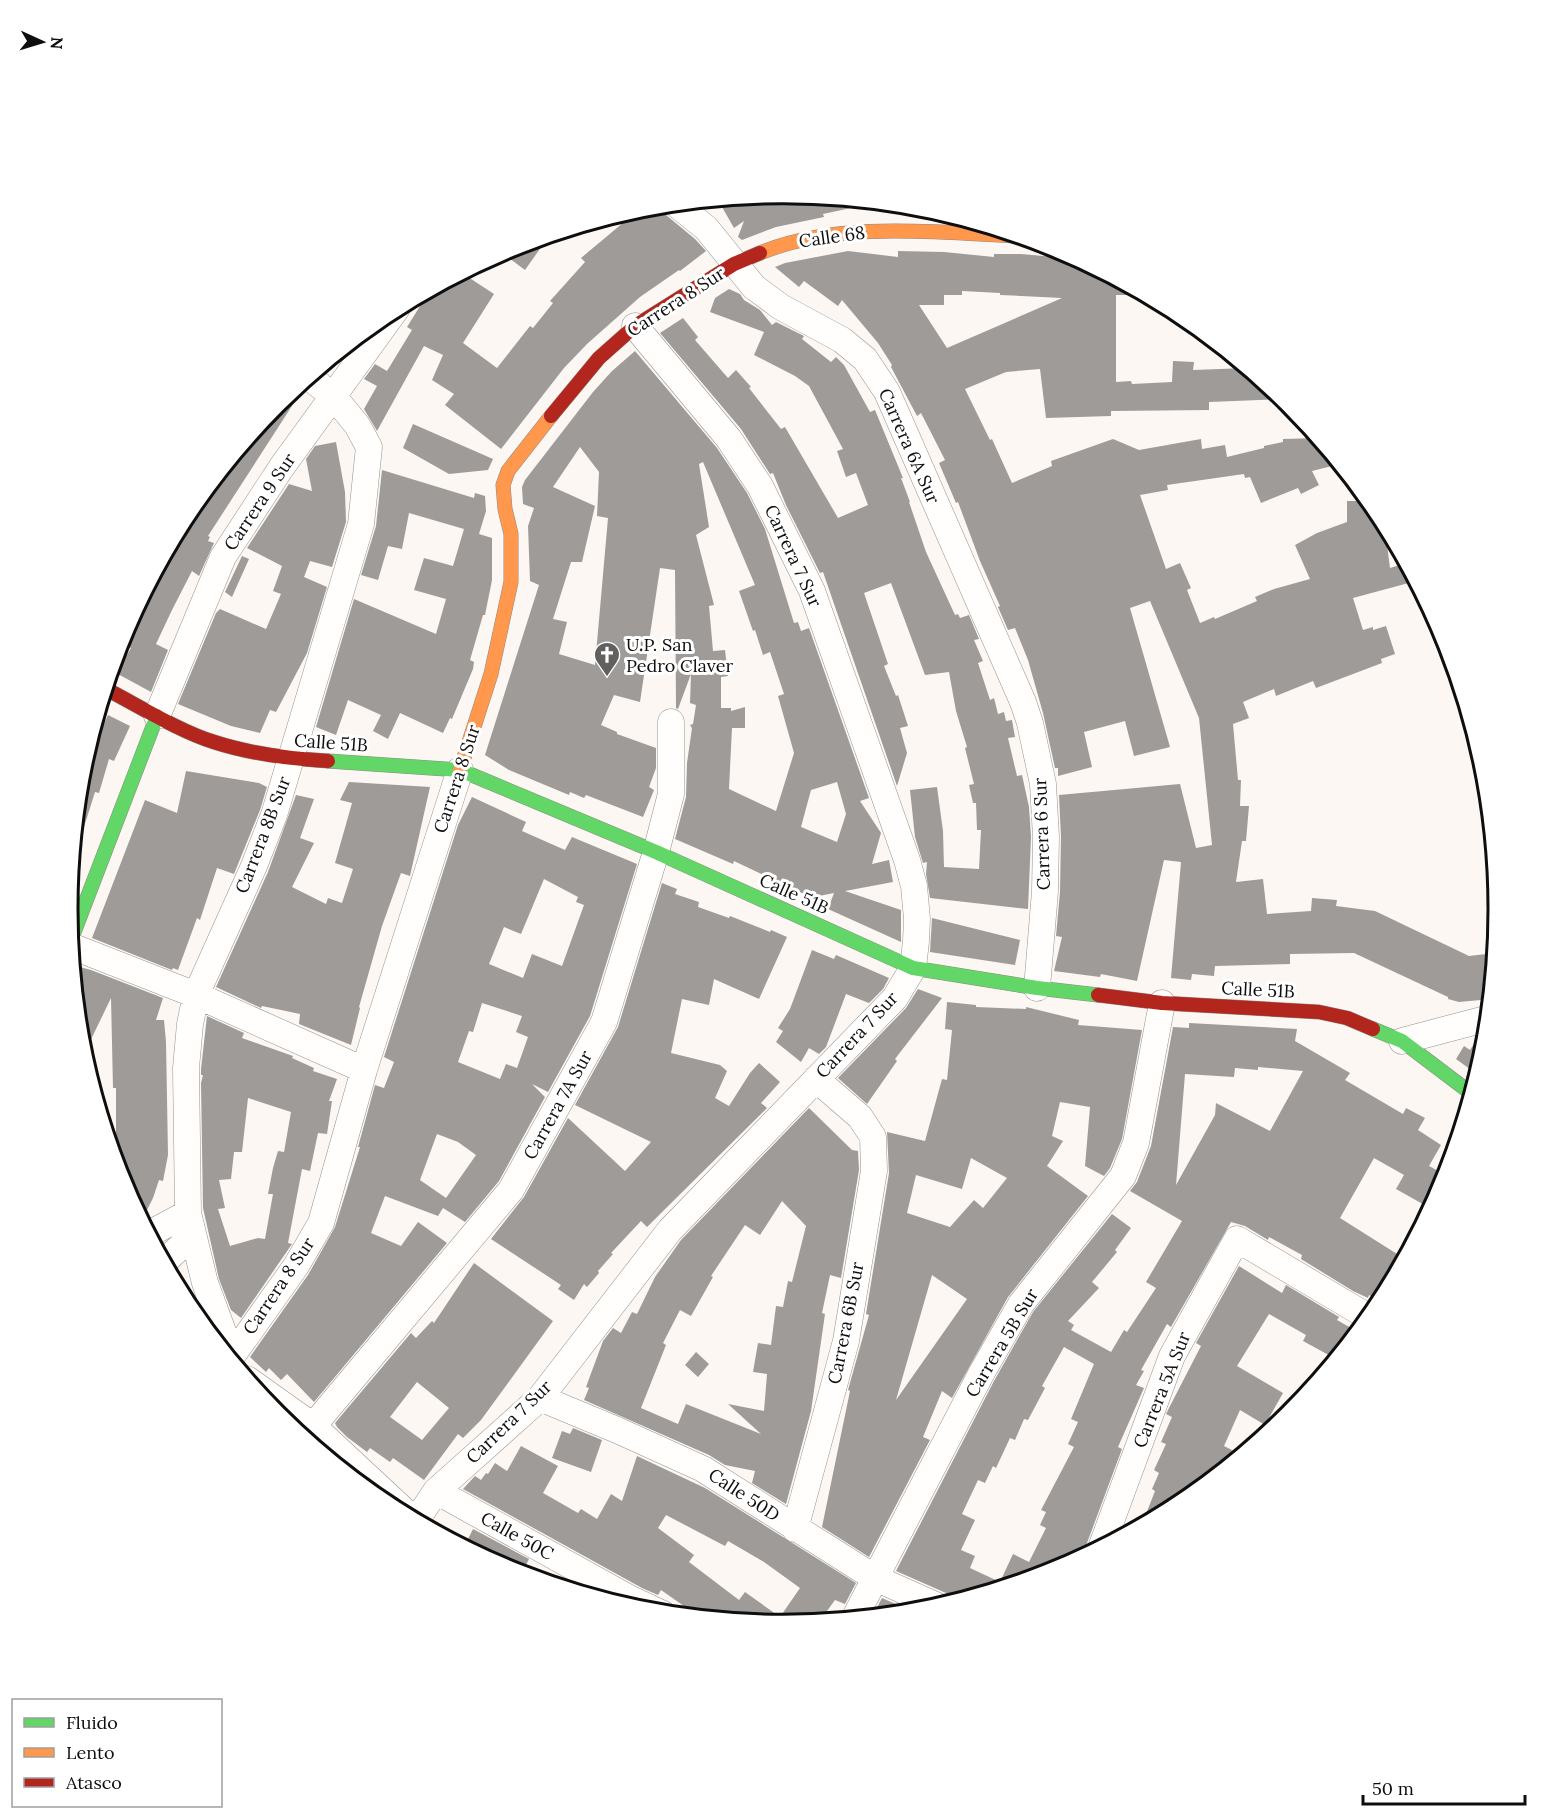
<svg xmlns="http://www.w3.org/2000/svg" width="1567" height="1819" viewBox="0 0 1567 1819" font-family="Lora,serif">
<rect width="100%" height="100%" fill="#fcf7f2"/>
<path fill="#9f9b98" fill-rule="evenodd" d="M 784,194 L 864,201 L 865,205 L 823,214 L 824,217 L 776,227 L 742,240 L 738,237 L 744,221 L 734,228 L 718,200 Z
M 905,205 L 924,207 L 937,212 L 937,214 L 905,214 Z
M 662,206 L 666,215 L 695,239 L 706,251 L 680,271 L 679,270 L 640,297 L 587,344 L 564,368 L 501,449 L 445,405 L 454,394 L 432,380 L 443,355 L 424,346 L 377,431 L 364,409 L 377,386 L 364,379 L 375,364 L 387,371 L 412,330 L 407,327 L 430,290 L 462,273 L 494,294 L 463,343 L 497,368 L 530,326 L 533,328 L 553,303 L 550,301 L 585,262 L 581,258 L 624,222 L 617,215 L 644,207 Z
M 549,236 L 525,270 L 501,252 L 510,248 Z
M 848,251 L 898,257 L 898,251 L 944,252 L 994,257 L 994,254 L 1021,254 L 1077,259 L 1144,295 L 1116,295 L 1116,382 L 1131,381 L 1132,384 L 1172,382 L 1173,361 L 1194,362 L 1193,370 L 1247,368 L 1285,399 L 1209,402 L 1209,410 L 1111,411 L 1111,416 L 1046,418 L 1040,369 L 1006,372 L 965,389 L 990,440 L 992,439 L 1012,483 L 1052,466 L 1051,461 L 1113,439 L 1139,450 L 1201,439 L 1202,449 L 1225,445 L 1227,457 L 1264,448 L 1264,446 L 1283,442 L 1283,439 L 1318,438 L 1340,464 L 1312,471 L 1319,485 L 1301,494 L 1298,488 L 1261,503 L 1250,477 L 1245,478 L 1244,474 L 1167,485 L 1168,490 L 1140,495 L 1166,569 L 1180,563 L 1191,588 L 1187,590 L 1200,623 L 1214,617 L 1215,619 L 1257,601 L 1255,597 L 1274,589 L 1310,579 L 1295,545 L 1317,533 L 1347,522 L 1347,501 L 1370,501 L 1384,521 L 1390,568 L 1406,563 L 1416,581 L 1353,598 L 1363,630 L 1373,627 L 1373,630 L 1386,626 L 1395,654 L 1381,659 L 1382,663 L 1316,688 L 1313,681 L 1276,696 L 1274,689 L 1243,702 L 1249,718 L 1233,724 L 1238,780 L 1241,780 L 1240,806 L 1249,806 L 1246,841 L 1242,841 L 1236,882 L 1263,879 L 1267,914 L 1311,911 L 1312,898 L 1337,900 L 1336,906 L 1375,911 L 1469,956 L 1495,953 L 1491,999 L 1459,1002 L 1448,999 L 1448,997 L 1354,953 L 1290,954 L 1290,964 L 1215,966 L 1214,976 L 1192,974 L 1191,980 L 1171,978 L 1181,862 L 1164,860 L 1137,981 L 1101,974 L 1100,977 L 1054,971 L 1062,937 L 1056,936 L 1060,892 L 1061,837 L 1059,795 L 1180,784 L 1196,848 L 1212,845 L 1199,718 L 1150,601 L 1130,608 L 1170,747 L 1134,756 L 1125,721 L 1084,732 L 1092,767 L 1058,776 L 1058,768 L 1055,768 L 1043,713 L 1028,660 L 1015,628 L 1008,630 L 998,607 L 1000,606 L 980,561 L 958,502 L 956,503 L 939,463 L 945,460 L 921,413 L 917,416 L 891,367 L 892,365 L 878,343 L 842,300 L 838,306 L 804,281 L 799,287 L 775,267 L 785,263 ZM 962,291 L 1000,293 L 1000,295 L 1062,298 L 947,348 L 919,305 L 944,305 L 944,295 L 962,295 Z
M 729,289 L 740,294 L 744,300 L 760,310 L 772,325 L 776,322 L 804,336 L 802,339 L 831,362 L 836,357 L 844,365 L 870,412 L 875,410 L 903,478 L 901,478 L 910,502 L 909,502 L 926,552 L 955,615 L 958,614 L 960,618 L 969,615 L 979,639 L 974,640 L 983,661 L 978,663 L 990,700 L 994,698 L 998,714 L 1004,712 L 1006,721 L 1012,720 L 1015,737 L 1008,738 L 1017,776 L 1022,775 L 1029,807 L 1031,837 L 1028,909 L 930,898 L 926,874 L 927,862 L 923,863 L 915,837 L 910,790 L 937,787 L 943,831 L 944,867 L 979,869 L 981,830 L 977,830 L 976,803 L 973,803 L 969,785 L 974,784 L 965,748 L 967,747 L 956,711 L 949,672 L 925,675 L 891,583 L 864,593 L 888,664 L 884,666 L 896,696 L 898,695 L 908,726 L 900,728 L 907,753 L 897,786 L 823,572 L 820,573 L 786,505 L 773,473 L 770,474 L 741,429 L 660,333 L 683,318 L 698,337 L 695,340 L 728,378 L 736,370 L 751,387 L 749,388 L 781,429 L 785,427 L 838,518 L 868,505 L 856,473 L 846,477 L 837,451 L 843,449 L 809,386 L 795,376 L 754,355 L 764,332 L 710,312 L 715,298 Z
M 635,351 L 717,448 L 747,493 L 765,529 L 794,623 L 798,622 L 801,631 L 809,628 L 869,798 L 860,801 L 881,833 L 872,864 L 889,860 L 893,882 L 845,891 L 901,910 L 901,942 L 828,909 L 834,893 L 819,896 L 807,891 L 806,895 L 734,861 L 733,864 L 675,839 L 686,797 L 687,763 L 692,728 L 690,725 L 693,724 L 696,705 L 690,703 L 691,674 L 678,709 L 676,708 L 675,570 L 660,568 L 640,702 L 614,695 L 601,725 L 617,732 L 617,734 L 656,748 L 656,768 L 649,787 L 654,790 L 643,817 L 586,795 L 584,798 L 570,792 L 569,795 L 509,770 L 485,755 L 539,585 L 530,581 L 528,526 L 534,508 L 523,504 L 522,487 L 525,480 L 593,392 L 612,371 ZM 580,447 L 599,472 L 597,516 L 608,518 L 595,665 L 559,654 L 567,622 L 553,619 L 571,562 L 582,562 L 595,506 L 553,487 ZM 703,462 L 755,585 L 739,591 L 753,631 L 755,630 L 763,655 L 770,652 L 784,694 L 778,696 L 794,753 L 776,811 L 729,789 L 732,728 L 745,728 L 745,707 L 731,711 L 731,708 L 721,708 L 721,677 L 728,676 L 725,650 L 713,651 L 709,606 L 714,605 L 696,535 L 709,527 L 699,464 ZM 837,782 L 846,814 L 837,842 L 801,827 L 811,790 Z
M 293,390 L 299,395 L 208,536 L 210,537 L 208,541 L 214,543 L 199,576 L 192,571 L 172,610 L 156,644 L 168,650 L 151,692 L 116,673 L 131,648 L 127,646 L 135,631 L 127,627 L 188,511 L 277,403 Z
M 413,424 L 493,459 L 488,470 L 449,474 L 403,448 Z
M 336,442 L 345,492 L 346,522 L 332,567 L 310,561 L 304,577 L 327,587 L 307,653 L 276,712 L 270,710 L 260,733 L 231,726 L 178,704 L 216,613 L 220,609 L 266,629 L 281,594 L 273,591 L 282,566 L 247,548 L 289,484 L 312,491 L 306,459 L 315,446 Z
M 382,470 L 474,498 L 475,493 L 485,496 L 486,511 L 479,534 L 492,538 L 492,580 L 485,615 L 483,615 L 470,660 L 474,662 L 473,669 L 452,719 L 450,718 L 443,733 L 400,713 L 388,739 L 373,731 L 381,715 L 348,700 L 336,735 L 316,727 L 354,599 L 436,634 L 446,599 L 414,590 L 424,558 L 453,566 L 464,529 L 409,513 L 402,549 L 388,546 L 378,580 L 361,575 L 376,526 Z
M 242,556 L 249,559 L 232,597 L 225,592 Z
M 108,715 L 130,726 L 114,761 L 109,759 L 99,793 L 95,792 L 84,827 L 81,827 L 76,826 L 81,769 L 92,734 L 98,737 Z
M 186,771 L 259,783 L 267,787 L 260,810 L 234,874 L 217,868 L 200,920 L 197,918 L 178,970 L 173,968 L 172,970 L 92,938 L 145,800 L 177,813 Z
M 349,782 L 430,787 L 410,876 L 401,873 L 382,926 L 359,1007 L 360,1008 L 351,1045 L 299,1024 L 300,1014 L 262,1006 L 261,1008 L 216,987 L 268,872 L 296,795 L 314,799 L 300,838 L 314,843 L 292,887 L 326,904 L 328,898 L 342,903 L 353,869 L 335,863 L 352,803 L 340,800 Z
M 472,797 L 526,822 L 522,831 L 565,850 L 572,837 L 637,864 L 590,1016 L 548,1092 L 532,1084 L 545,1097 L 499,1181 L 465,1222 L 443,1208 L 438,1216 L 385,1196 L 371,1233 L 401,1246 L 418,1222 L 447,1243 L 314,1402 L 287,1374 L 281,1380 L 269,1368 L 266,1372 L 250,1357 L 308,1275 L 335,1227 L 360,1147 L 358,1147 L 375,1085 L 384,1088 L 394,1062 L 384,1057 L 458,825 ZM 544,879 L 578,897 L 576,902 L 584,905 L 562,966 L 532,954 L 523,978 L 489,964 L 504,927 L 521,934 ZM 482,1003 L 522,1016 L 516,1032 L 528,1037 L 517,1068 L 506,1064 L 500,1079 L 458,1062 L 469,1031 L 473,1032 ZM 437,1134 L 458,1142 L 476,1155 L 446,1198 L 420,1180 Z
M 662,883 L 677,889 L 675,894 L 699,902 L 698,907 L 729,918 L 730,916 L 770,932 L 771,930 L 787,937 L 759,999 L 714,979 L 709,1005 L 682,999 L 671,1053 L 720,1065 L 727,1071 L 715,1098 L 729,1106 L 750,1073 L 759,1063 L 780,1082 L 761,1103 L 767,1108 L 647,1227 L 641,1221 L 611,1253 L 613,1254 L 598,1271 L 599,1273 L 587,1287 L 584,1284 L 574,1300 L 558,1289 L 561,1285 L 491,1239 L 524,1197 L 568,1118 L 625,1171 L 651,1142 L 575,1105 L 618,1027 Z
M 932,918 L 1020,940 L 1015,965 L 930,952 Z
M 812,950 L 834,959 L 836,955 L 889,978 L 883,989 L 869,1003 L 846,994 L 826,1047 L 819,1054 L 809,1048 L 801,1062 L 776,1042 L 783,1031 L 778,1028 L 790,1009 Z
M 73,965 L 91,970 L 163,998 L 156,1020 L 164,1020 L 166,1042 L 168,1155 L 163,1181 L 159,1180 L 153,1198 L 142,1220 L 122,1183 L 107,1135 L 116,1135 L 116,1088 L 113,1088 L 111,998 L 83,1056 Z
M 918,989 L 942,998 L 895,1059 L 897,1061 L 867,1104 L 838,1078 L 906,1008 Z
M 947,1002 L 976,1005 L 976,1007 L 1026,1009 L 1026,1007 L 1079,1020 L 1078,1025 L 1142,1030 L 1122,1139 L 1110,1168 L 1104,1176 L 1085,1166 L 1090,1107 L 1060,1102 L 1052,1136 L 1063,1141 L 1047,1166 L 1088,1196 L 1008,1297 L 952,1398 L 942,1391 L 923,1437 L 930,1440 L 869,1557 L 822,1527 L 850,1391 L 848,1390 L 869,1315 L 866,1314 L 889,1173 L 887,1132 L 925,1141 L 942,1079 L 947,1080 L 952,1030 L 945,1029 ZM 971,1158 L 1007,1178 L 983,1208 L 974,1200 L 950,1227 L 907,1213 L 916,1175 L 962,1189 ZM 932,1275 L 967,1299 L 896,1400 Z
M 207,1016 L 244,1033 L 242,1038 L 293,1056 L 292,1058 L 314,1068 L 313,1071 L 337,1079 L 329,1101 L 332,1101 L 327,1134 L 318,1133 L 310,1171 L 302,1169 L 288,1243 L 292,1244 L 241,1318 L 231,1310 L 219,1279 L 203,1208 L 201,1083 L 203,1075 L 201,1075 L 201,1069 ZM 248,1098 L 291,1112 L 284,1152 L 278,1151 L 273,1168 L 268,1194 L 273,1194 L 265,1239 L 258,1238 L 230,1246 L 218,1209 L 225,1208 L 219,1180 L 231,1179 L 234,1152 L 242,1152 Z
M 1189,1023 L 1297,1029 L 1295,1041 L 1350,1073 L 1345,1080 L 1403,1114 L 1406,1108 L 1425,1118 L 1418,1130 L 1441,1145 L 1429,1166 L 1446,1175 L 1428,1207 L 1396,1189 L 1404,1175 L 1374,1158 L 1340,1218 L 1405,1259 L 1382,1302 L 1369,1295 L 1368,1298 L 1353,1291 L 1301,1259 L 1302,1255 L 1269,1237 L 1268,1240 L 1245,1226 L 1231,1222 L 1171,1327 L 1167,1324 L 1141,1370 L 1144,1371 L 1136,1385 L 1144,1388 L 1118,1447 L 1122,1449 L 1087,1543 L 1084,1557 L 1057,1571 L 954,1602 L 946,1593 L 896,1571 L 994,1381 L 1033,1312 L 1112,1214 L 1131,1228 L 1115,1250 L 1117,1252 L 1092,1282 L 1099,1288 L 1068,1321 L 1074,1325 L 1071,1330 L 1111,1352 L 1124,1330 L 1127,1332 L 1156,1288 L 1146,1282 L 1182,1221 L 1130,1191 L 1137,1182 L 1151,1146 L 1173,1027 L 1189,1028 ZM 1258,1067 L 1303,1071 L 1270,1131 L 1216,1103 L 1215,1115 L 1176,1185 L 1185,1074 L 1234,1077 L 1235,1068 L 1258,1070 ZM 1064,1347 L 1094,1364 L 1071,1419 L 1078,1422 L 1068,1444 L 1074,1447 L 1041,1510 L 1046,1512 L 1040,1525 L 1046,1528 L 1029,1562 L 1013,1554 L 1000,1582 L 970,1568 L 975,1556 L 961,1550 L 975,1520 L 962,1514 L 978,1480 L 985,1483 L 993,1466 L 996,1468 L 1010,1438 L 1015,1440 L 1024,1419 L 1028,1420 L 1045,1388 L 1042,1386 Z
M 1487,1034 L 1486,1050 L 1478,1075 L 1456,1059 L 1464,1046 L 1470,1050 L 1479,1036 Z
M 809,1108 L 852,1150 L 858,1151 L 859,1170 L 841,1278 L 830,1275 L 822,1313 L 825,1314 L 811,1411 L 786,1504 L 752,1483 L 755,1471 L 725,1465 L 709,1455 L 584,1400 L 589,1388 L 586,1387 L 603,1341 L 613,1328 L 621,1333 L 632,1312 L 637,1314 L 655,1277 L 681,1240 ZM 782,1201 L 806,1226 L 792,1282 L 788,1281 L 783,1307 L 776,1306 L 771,1345 L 758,1343 L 753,1372 L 767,1374 L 764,1411 L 728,1404 L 761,1434 L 686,1404 L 678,1424 L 641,1408 L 666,1345 L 663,1343 L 680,1310 L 691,1316 L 713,1277 L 711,1276 L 745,1225 L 760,1235 Z
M 474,1263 L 553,1321 L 481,1420 L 463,1438 L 458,1434 L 424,1480 L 393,1458 L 390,1462 L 370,1448 L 367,1452 L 347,1437 L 337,1427 L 335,1423 L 411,1333 L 416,1338 L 432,1321 L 434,1323 ZM 417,1382 L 449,1408 L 422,1440 L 390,1417 Z
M 1239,1266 L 1282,1293 L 1286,1285 L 1339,1317 L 1337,1320 L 1358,1332 L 1336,1359 L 1303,1341 L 1306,1335 L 1269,1314 L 1237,1366 L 1283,1393 L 1265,1425 L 1240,1410 L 1224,1446 L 1232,1450 L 1223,1471 L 1181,1505 L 1141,1527 L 1155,1491 L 1152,1489 L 1159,1473 L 1154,1470 L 1166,1444 L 1161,1442 L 1172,1417 L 1166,1414 L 1170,1406 L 1201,1346 L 1196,1343 Z
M 696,1352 L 709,1364 L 698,1377 L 685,1365 Z
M 573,1428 L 602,1440 L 591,1472 L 552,1458 L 562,1431 L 570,1434 Z
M 521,1446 L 558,1466 L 543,1493 L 578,1513 L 581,1509 L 597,1519 L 611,1494 L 622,1501 L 637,1456 L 705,1488 L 856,1583 L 845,1604 L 835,1600 L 819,1622 L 783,1625 L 706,1618 L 693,1608 L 691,1611 L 661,1590 L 658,1595 L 642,1588 L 463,1489 L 475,1476 L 481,1480 L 486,1473 L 488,1474 L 495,1463 L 507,1471 ZM 666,1515 L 725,1546 L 728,1541 L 764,1562 L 800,1588 L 780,1617 L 745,1592 L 739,1600 L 689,1562 L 694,1555 L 658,1528 Z
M 473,1529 L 529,1559 L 521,1575 L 509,1571 L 464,1547 Z
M 882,1598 L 916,1613 L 872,1617 Z"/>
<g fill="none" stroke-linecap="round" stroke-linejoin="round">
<defs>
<path id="street" d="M 676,204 L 706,228 L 754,287 L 781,307 L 842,340 L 865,359 L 887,392 L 1023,702 L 1030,723 L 1043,784 L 1046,837 L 1045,891 L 1037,988
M 157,716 L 223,557 L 281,468 L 397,308
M 71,946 L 196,995 L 364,1070
M 1402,1041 L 1489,1018
M 149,1234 L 188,1213
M 164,1262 L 193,1235
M 232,1356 L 205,1283 L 188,1213 L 186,1068 L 190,1024 L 196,995 L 254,866 L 274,815 L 361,524 L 369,447 L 357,425 L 334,397 L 309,377
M 230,1359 L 296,1266 L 321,1223 L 364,1070 L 460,770
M 247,1379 L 313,1426 L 413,1519
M 540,1398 L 617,1430 L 703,1469 L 875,1578 L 940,1607
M 313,1426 L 511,1190 L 604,1022 L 656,852 L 671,794 L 671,722
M 436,1491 L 631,1599 L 663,1614
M 416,1521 L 436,1491 L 540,1398 L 670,1230 L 895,998 L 913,968 L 916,941 L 917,919 L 914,886 L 907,860 L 812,591 L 760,486 L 729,439 L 635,326
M 795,1529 L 846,1341 L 874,1171 L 873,1137 L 860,1117 L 816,1079
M 1101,1548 L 1172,1356 L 1237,1239 L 1370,1318
M 854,1619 L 981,1374 L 1021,1304 L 1123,1176 L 1136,1143 L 1162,1003"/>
<path id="fast" d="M 328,761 L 460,770 L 656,852 L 913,968 L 1037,988 L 1098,995
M 71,940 L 157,716
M 1373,1029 L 1402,1041 L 1472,1094"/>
<path id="slow" d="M 760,253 C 838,221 934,232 1017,236
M 460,770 L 491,674 L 511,582 L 511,534 L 505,509 L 503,485 L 508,471 L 551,416"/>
<path id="jam" d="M 551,416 L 599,358 L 635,326 L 734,264 L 760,253
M 106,689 C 139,706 179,731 214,742 C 248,753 293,759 328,761
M 1098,995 L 1162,1003 L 1319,1012 L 1347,1018 L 1373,1029"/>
</defs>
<use href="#street" stroke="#959391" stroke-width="27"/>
<use href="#fast" stroke="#8c8a87" stroke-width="15"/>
<use href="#slow" stroke="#8c8a87" stroke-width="15"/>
<use href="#jam" stroke="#8c8a87" stroke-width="15"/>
<use href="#street" stroke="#fffefd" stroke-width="26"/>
<use href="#fast" stroke="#63d668" stroke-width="14"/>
<use href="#slow" stroke="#ff974d" stroke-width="14"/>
<use href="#jam" stroke="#b3261e" stroke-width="14"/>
</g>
<defs>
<symbol id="church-pin" viewBox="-11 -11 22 30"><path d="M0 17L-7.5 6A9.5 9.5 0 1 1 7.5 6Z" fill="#61605e" stroke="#fff"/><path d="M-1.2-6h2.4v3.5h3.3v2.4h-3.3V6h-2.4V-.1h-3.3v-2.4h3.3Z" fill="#fff"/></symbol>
</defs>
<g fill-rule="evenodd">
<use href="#church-pin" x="592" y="640" width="30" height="40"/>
</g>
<g text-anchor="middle" stroke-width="6" stroke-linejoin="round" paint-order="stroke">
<g font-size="18" fill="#0e0e0e" stroke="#fff">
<text transform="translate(832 237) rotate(-8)" y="6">Calle 68</text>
<text transform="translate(676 302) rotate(-33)" y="6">Carrera 8 Sur</text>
<text transform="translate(909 446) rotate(66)" y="6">Carrera 6A Sur</text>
<text transform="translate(260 502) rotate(-56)" y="6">Carrera 9 Sur</text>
<text transform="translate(793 556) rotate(65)" y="6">Carrera 7 Sur</text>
<text transform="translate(331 743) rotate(4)" y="6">Calle 51B</text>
<text transform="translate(457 779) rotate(-72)" y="6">Carrera 8 Sur</text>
<text transform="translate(1042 834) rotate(-92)" y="6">Carrera 6 Sur</text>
<text transform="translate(263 835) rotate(-69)" y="6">Carrera 8B Sur</text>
<text transform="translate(794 894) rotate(24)" y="6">Calle 51B</text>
<text transform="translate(1258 990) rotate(3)" y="6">Calle 51B</text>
<text transform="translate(857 1035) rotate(-47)" y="6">Carrera 7 Sur</text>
<text transform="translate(558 1105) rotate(-61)" y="6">Carrera 7A Sur</text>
<text transform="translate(279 1286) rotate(-56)" y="6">Carrera 8 Sur</text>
<text transform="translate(846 1323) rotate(-79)" y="6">Carrera 6B Sur</text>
<text transform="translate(1002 1343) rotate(-59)" y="6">Carrera 5B Sur</text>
<text transform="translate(1162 1390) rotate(-68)" y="6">Carrera 5A Sur</text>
<text transform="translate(509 1422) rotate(-44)" y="6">Carrera 7 Sur</text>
<text transform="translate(744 1495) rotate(33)" y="6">Calle 50D</text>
<text transform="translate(517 1536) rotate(29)" y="6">Calle 50C</text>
</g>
<g font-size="18" fill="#0e0e0e" stroke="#fff" text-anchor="start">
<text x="626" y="651">U.P. San<tspan x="626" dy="21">Pedro Claver</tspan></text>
</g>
</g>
<path d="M0 0H1567V1819H0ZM78 909a705 705 0 1 1 1410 0a705 705 0 1 1-1410 0Z" fill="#fff" fill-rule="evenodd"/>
<path fill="none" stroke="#0e0e0e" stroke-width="3" d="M78 909a705 705 0 1 1 1410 0a705 705 0 1 1-1410 0Z"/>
<rect x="12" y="1699" width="210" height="108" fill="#ffffff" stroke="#9f9f9f" stroke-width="1.5"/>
<rect x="24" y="1718" width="30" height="9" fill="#63d668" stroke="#9f9f9f" stroke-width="1.5"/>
<text x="66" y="1729" font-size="18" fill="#0e0e0e">Fluido</text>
<rect x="24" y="1748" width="30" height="9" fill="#ff974d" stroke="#9f9f9f" stroke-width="1.5"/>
<text x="66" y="1759" font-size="18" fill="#0e0e0e">Lento</text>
<rect x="24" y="1778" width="30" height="9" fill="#b3261e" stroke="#9f9f9f" stroke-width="1.5"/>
<text x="66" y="1789" font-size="18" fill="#0e0e0e">Atasco</text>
<g transform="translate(42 42) rotate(94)" stroke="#ffffff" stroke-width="4.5" paint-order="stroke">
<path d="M0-4.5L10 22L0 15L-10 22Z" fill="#0e0e0e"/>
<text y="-9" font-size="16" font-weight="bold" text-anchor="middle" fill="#0e0e0e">N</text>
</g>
<path d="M1363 1795v9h162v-9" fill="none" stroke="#0e0e0e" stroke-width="3"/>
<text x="1372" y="1795" font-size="18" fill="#0e0e0e" stroke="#ffffff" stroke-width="4.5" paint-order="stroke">50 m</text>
</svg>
